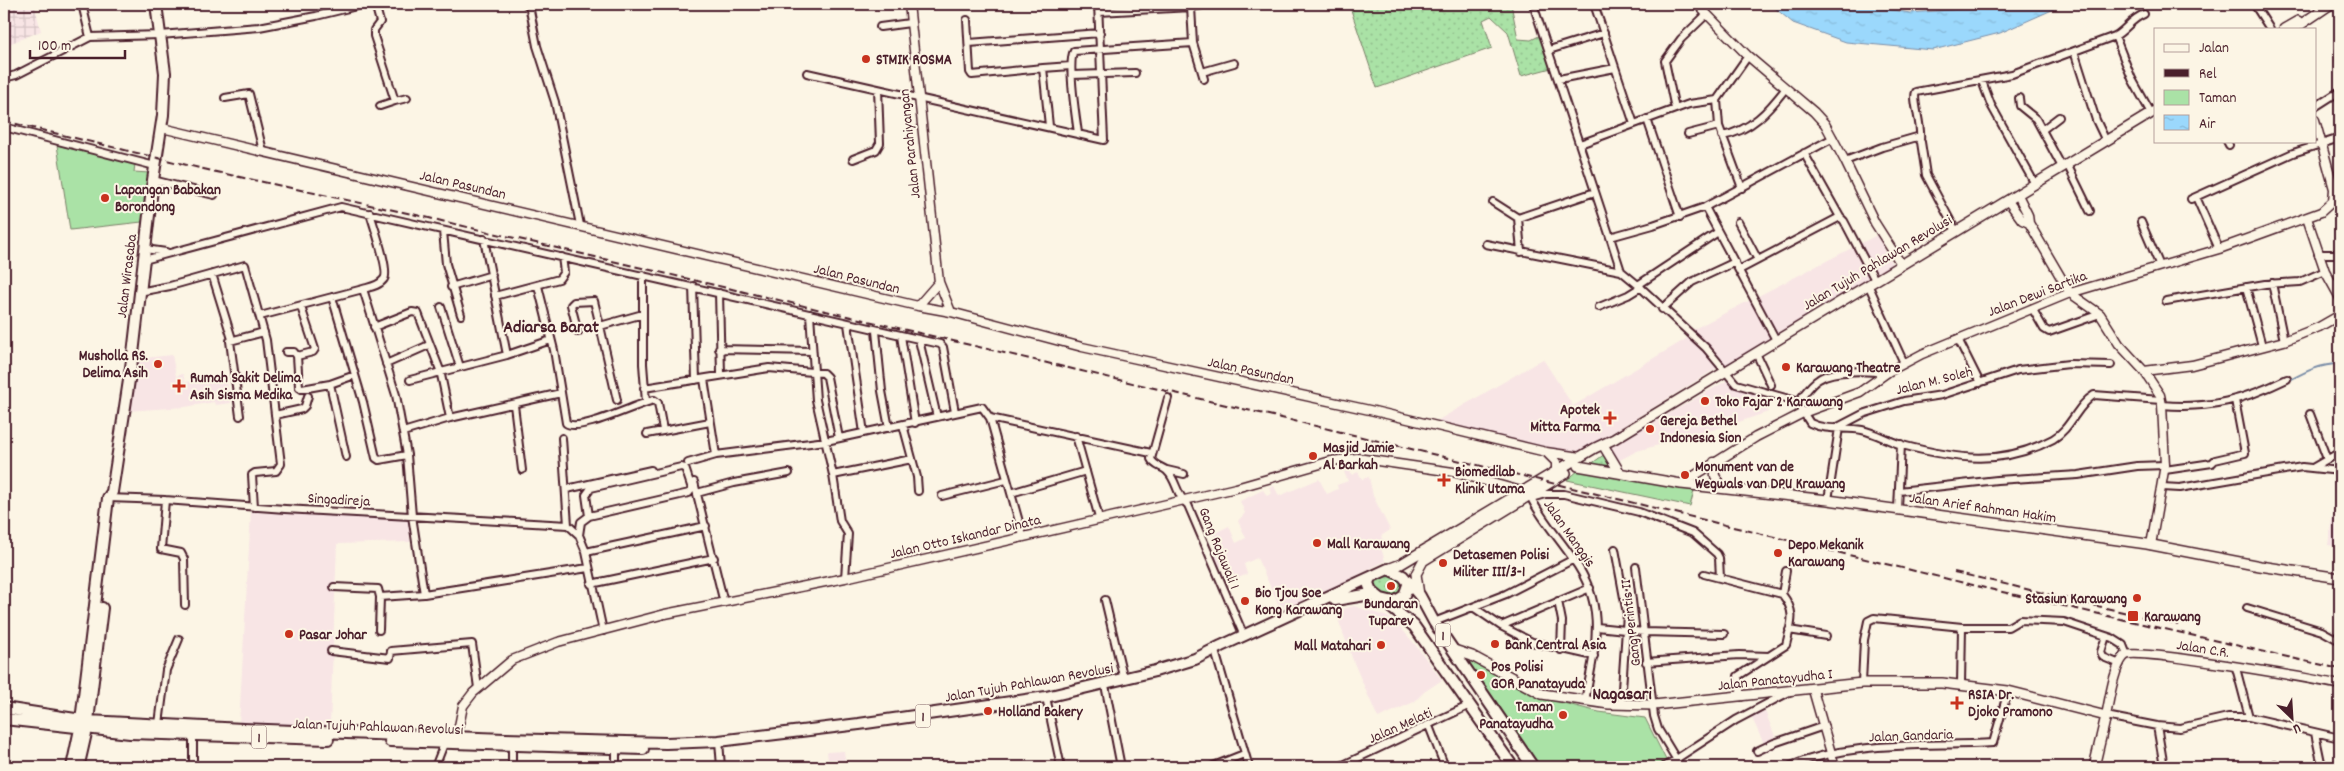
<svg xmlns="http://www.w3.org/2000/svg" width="2344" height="771" viewBox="0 0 2344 771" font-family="Dekko,sans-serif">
<defs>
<pattern id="industrial-grid" width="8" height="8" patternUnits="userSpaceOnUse" patternTransform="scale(1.25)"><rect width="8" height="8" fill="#f8e5e5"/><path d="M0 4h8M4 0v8" fill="none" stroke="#d6c4c5"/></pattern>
<pattern id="grass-dots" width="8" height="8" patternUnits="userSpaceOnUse" patternTransform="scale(1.25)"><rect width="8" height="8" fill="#aae2a6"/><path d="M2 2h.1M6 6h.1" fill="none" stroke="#94c18f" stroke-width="1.8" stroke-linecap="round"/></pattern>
<pattern id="water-ripples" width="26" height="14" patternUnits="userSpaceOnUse" patternTransform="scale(1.25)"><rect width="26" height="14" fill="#9bd8fc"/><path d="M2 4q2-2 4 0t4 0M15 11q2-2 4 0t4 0" fill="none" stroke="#87b9d8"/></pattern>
</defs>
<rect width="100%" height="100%" fill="#fcf5e5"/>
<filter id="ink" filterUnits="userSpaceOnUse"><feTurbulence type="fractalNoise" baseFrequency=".02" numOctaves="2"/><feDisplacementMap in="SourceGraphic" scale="10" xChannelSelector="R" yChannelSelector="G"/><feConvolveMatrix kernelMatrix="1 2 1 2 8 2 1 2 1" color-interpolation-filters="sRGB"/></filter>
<g filter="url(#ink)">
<path fill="#f8e5e5" d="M 1877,235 L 1892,264 L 1779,338 L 1726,367 L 1709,345 L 1692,330 Z
M 1691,336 L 1709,354 L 1717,368 L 1578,454 L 1435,422 L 1543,359 L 1573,406 Z
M 172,355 L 176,376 L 183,374 L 185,382 L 226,377 L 231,403 L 215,405 L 214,402 L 185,407 L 127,411 L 135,359 Z
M 1728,380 L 1744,390 L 1764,396 L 1768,412 L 1730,425 L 1637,451 L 1616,462 L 1609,449 L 1615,444 Z
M 1349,469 L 1352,475 L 1358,472 L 1362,479 L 1369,477 L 1373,496 L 1390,530 L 1381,536 L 1384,543 L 1381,548 L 1385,561 L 1283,614 L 1257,558 L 1244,564 L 1247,574 L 1234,580 L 1227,563 L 1217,568 L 1212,555 L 1220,551 L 1213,534 L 1229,526 L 1236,543 L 1246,538 L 1238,521 L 1245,513 L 1240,501 L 1263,490 L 1267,496 L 1272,493 L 1269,487 L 1274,486 L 1279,496 L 1319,479 L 1327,494 L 1338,489 L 1337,485 L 1348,481 L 1344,472 Z
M 251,512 L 330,513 L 409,521 L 410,542 L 337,544 L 330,726 L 239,724 Z
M 2332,517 L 2340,518 L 2340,576 L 2335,575 L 2339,547 L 2328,545 Z
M 1354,606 L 1388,617 L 1399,626 L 1413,642 L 1442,680 L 1424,692 L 1414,702 L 1378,718 L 1354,663 L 1335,611 Z
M 1765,711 L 1776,739 L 1764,744 L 1751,716 Z
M 844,751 L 846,767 L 829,767 L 827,752 Z"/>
<path fill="url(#industrial-grid)" d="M 4,4 L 46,4 L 35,7 L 41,31 L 4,46 Z"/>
<path fill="url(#grass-dots)" stroke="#7a8068" d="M 1349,4 L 1511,4 L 1518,39 L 1531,40 L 1541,35 L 1555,67 L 1521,76 L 1508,32 L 1491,16 L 1483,20 L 1492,48 L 1377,88 Z
M 1605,454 L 1613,467 L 1591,464 Z
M 1388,575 L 1398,578 C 1403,586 1401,594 1392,598 L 1377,594 L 1373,585 L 1377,579 Z"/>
<path fill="#aae2a6" stroke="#7a8068" d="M 57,145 L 135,164 L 134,172 L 149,173 L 142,222 L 70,230 Z
M 1579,470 L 1694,491 L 1690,506 L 1567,480 Z
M 1474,660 L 1536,696 L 1599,712 L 1645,718 L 1667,762 L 1660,767 L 1541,767 L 1470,667 L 1468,664 Z"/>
<path fill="url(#water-ripples)" stroke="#7b8ea8" d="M 1770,4 L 1857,4 L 1910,13 L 1962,9 L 1982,4 L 2062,4 L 2052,10 L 2000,33 L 1933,50 L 1846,42 L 1793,23 Z"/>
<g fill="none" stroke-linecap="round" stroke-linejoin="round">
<path stroke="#7b8ea8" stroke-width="2" d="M 2262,393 C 2291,383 2308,364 2340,364"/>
<defs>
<path id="minor" d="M 82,4 L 90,37
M 375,4 L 380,22 L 374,30 L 374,36 L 395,101 L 380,106
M 526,4 L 529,5 L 537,46 L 555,102 L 580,225
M 950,4 L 959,4
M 1533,4 L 1610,237
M 1594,4 L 1634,124
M 2254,4 L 2270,29
M 1099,12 L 1191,7 L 1208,4
M 967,20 L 970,72 L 972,75 L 1043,68 L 1049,126
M 880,27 L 910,23
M 2115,36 L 2132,79 L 2151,113
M 969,43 L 1100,33
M 1193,43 L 1204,79
M 1549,50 L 1604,33
M 2074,51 L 2096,120 L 2106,141
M 2340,51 L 2340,60
M 1043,68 L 1071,66
M 1202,72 L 1234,63
M 807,73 L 1104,140 L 1098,4
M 1072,75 L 1135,73
M 4,78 L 16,75 L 90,37 L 160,35 L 259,27 L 316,16 L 365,4
M 1559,79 L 1615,68
M 1982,81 L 1991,105 L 2035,184
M 225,98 L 249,94 L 263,151
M 2019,98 L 2020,106 L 2036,119 L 2062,167
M 1717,100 L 1719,126 L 1742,188
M 395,101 L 407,98
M 2315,107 L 2340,91
M 1675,109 L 1665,61 L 1681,39 L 1707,14
M 1647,119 L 1680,217
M 4,127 L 155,166
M 2042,130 L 2059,117
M 1078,133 C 1076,118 1067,62 1074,51 L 1193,43 L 1191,7
M 1688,134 L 1719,126
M 1722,136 C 1751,131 1769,110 1786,88
M 1920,139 C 1922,125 1912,99 1916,92 L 2012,74 L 2115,36 C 2126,30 2131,19 2144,14
M 2227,141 L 2229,145
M 1580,144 L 1689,104 L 1717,100 L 1748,56
M 853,159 L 876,150 L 880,143 L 878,89
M 1845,161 L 1882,147 L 1917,137 L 1921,142 L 1926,175 L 1956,231
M 2067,164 L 2090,211
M 153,180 L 214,195
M 2196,197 L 2219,249
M 2191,199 L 2293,153 L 2340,138
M 1493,202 L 1518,218 L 1595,192
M 1705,207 L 1776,340
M 1840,217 L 1844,221 L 1875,280
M 1518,218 L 1521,252
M 1738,222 L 1758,260
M 2141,222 L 2160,266
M 443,231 L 446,264 L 461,315
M 484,239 L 507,355
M 1486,244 L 1621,271 L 1638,285 L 1706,348 L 1736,384 L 1796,401 L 1810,423 C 1826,431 1845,427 1862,430 C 1876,433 1888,441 1902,445 C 1956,459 2001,467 2053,439 C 2071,429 2077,405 2094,395 L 2161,400
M 145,249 L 166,252
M 2318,254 L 2340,254
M 144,260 L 341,207 L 940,344 L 943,347 L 955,412
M 1739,270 L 1840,217 L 1804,153
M 1621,271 L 1610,237 L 1653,225 L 1705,207 L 1833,138
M 212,274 L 232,339
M 643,275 L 643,364 L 646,402
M 2272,283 L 2284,341
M 1868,284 L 1904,363
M 1638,285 L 1718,232
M 538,286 L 554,350 L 566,423 C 579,433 636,404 654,400 L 658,403 L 663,430
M 693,286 L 696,380
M 451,287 L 492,275
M 2246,287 L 2262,346
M 363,289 L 396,395 L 407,455
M 139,292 L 170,286 L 245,265 L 266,340 L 281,464 L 276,471 L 255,473 L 252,475 L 254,507
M 719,293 L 721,374
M 495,296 L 559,279 L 564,272 L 562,257
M 332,297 L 363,402 L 376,458 L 379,460 L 407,455 L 412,516 L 424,594
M 2166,301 L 2265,284 L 2300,282 L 2325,271
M 441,307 L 460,367
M 1599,307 L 1628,295 L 1641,287
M 2032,308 L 2044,329 L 2049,332 L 2100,314
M 1662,309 L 1692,282 L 1735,262
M 810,314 L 816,400 L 833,475 L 840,521 L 848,534 L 845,578
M 260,316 L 363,289 C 370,287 379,286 384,279 C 390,271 373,224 370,213
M 848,324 L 864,433
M 374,327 L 412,312 L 418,313 L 440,370 L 450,418
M 876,331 L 882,391 L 889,428
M 578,332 L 571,305 L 574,302 L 594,301 L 600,326
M 901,336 L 915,423
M 1958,339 L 1980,383
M 919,340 L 937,417
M 719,349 L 812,351
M 286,352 L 294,352 L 297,356
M 1756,353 L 1771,385
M 297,356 L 299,387 L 302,389 L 330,384 L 355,375
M 297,356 L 313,352 L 315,349 L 301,307
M 386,364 L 429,345
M 704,379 L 716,455
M 410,380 L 507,355 L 551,340
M 330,384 L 346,457
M 644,388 L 769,368 L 823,373 L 827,377 L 839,438
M 1168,398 L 1151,459 C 1155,467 1162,466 1167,471 C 1177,480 1176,496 1188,505 L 1244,636
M 617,400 L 600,326 L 643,314
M 1797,403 C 1804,395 1810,384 1819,379 C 1834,369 1869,371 1886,373
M 514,405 L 522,470
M 2162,405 C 2210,409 2244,400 2287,379
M 2310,414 L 2327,459
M 275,415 L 302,409 L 305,406 L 308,396
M 240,416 L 230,341 L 264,332
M 990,418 L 1151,453
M 903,425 L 917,477 L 918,491
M 1838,427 L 1863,414 L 1904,401 L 1942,395 L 2018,370 L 2069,364 L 2111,365
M 403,432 L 450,418 L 561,393
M 647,434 L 710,422
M 1076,436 L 1099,518
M 562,438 L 568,525 L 579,535 L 586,552 L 603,631
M 688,463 L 716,455 L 826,441 L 982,407 L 990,418 L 1023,536
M 2314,467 L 2340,452
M 1167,470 L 1184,474
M 2165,470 L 2212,463 L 2215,460 L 2245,453 L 2235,400
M 833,475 L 912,459
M 694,482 L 724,603
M 2162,487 L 2180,488 L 2302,467 L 2340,471
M 567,489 L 651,470
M 1899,491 L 1997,480 L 2078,475 L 2137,466 L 2165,465
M 697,493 L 734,483 L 789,473
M 1011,493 L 1086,471
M 942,496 L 1006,480
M 1530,496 C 1541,519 1559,538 1573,559 C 1608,607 1595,647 1585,701
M 108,498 L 165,500 L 285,509 L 568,525
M 1531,498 L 1545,494 L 1564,494 L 1639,512 L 1693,533 L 1717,554 L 1719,558 L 1720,578
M 165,500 L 161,549 L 181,553 L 184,559 L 185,605
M 1828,500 L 1839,428
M 1898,509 L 1901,444
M 579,535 L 581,522 L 589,516 L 689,493 L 692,489 L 685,468 L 681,467 L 591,488 L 586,495 L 589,516
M 1615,549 L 1627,614 L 1621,704
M 586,552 L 706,526
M 1636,567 L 1654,716 L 1658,729 L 1681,767
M 1704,574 L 1782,594
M 591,584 L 714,558
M 334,587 L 378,589 L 380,597 L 379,630
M 380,597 L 424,594 L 588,568
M 1105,600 L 1124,680
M 1558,601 L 1562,621 L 1561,650
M 1473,607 L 1501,626 L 1590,588
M 2247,608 L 2322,631 L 2340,641
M 1434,622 L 1506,594 L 1574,559
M 1501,626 L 1532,642 L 1594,656
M 1597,627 L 1644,632 L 1724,634
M 1789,630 L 1826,636
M 2106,636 L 2101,652 L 2103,657 L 2120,664
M 331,651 L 390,658 L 391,651 L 472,644 L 478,688
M 1215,651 L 1249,767
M 1646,662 L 1739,655 L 1769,656
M 2236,668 L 2249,717
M 1862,683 L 1864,640 L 1868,621 L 1874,618 L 1962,627 L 2008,627 L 2020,620 L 2064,622 L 2112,638 L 2123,645 L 2127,655
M 1961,684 L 1962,627
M 1105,685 L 1121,767
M 1046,697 L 1061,767
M 1741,697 L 1738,676 L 1786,645 C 1791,623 1797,613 1782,594 L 1786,571
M 2106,716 L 2157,726 L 2180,728 L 2228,717 L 2249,717 L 2340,738
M 159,724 L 166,670 L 179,639
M 1429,726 L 1445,767
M 2157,726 L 2164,767
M 2315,733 L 2322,767
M 193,735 L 193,767
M 719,741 L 721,767
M 512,746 L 512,767
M 616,749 L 616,767
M 1757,751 L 1774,743 L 1824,726
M 435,767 L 444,744
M 1211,767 L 1244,754
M 1339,767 L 1470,705
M 1664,767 L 1736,720 L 1789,692
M 1788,767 C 1852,740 1925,747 1993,743 L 2008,691
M 2265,767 L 2275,764 L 2279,767"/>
<path id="tertiary" d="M 909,4 L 939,282 L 951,312
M 1697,4 L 1748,56 L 1814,112 L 1825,124 L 1845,161 L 1875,223 L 1901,264
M 162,128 L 918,306 L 951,312 L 1082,347 L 1374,411 L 1546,452 L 1580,457
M 2018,195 L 2028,215 L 2029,223 L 2070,293 L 2100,314 L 2119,344 L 2144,371 L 2160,395 L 2162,405 L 2165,465 L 2151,545
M 2008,201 L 2022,220 L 2029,223
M 2307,218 L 2325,271 L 2340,298
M 918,306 L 939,282
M 2144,371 L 2192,365 L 2284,341 L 2319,327 L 2340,315
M 1546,452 L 1556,462 L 1556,473
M 1714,462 L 1715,476 L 1723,488
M 1681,484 L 1756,437 L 1803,413 L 1860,392 L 1888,372 L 1922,354 L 2070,293 L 2219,249 L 2321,212 L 2333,201 L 2334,189 L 2315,120
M 1813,690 L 1835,767
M 2106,716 C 2109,702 2114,663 2126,655 C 2139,648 2314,679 2340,685
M 457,736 L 463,706 L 473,693 L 512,660 L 558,642 L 665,614 L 845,578 L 1150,508 L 1236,488 L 1331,461 L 1357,458 L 1453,472 L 1521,491"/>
<path id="secondary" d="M 2284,29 L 2298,21
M 2294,29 L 2331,4
M 1605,448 L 1620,473
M 1578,466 L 1681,484 L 1828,500 L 2147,544 L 2260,566 L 2340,578
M 1388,569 L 1401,564 L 1595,448 L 1614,439 L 2155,111
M 1419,595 L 1416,574 L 1423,561 L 1566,473
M 1454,650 L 1472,656 L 1542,694 L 1609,704 L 1654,705 L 1862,683 L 1942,683 L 2008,691 L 2106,716 L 2094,767"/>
<path id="primary" d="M 1370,578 L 1368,583 L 1371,591 L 1414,626 L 1513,767
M 1335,600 L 1365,595 L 1394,602 L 1404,596 L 1409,582
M 4,708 L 88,721 L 243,729 L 505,739 L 666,743 L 719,741 L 859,724 L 1046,697 L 1155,671 L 1195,659 L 1221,646 L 1388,569 L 1403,576 L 1420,596 L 1434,622 L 1533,767
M 4,719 L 130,733 L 328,739
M 390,741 L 643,749
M 79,764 L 87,729 L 102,608
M 72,767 L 80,729 L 108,498 L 112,492 L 133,354 L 153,180 L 163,115 L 165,73 L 156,4"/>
</defs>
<use href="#minor" stroke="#4a1f2b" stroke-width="10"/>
<use href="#tertiary" stroke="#4a1f2b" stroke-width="11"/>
<use href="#secondary" stroke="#4a1f2b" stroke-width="12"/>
<use href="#primary" stroke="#4a1f2b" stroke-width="14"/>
<use href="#minor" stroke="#fcf5e5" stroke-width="6"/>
<use href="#tertiary" stroke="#fcf5e5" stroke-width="8"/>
<use href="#secondary" stroke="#fcf5e5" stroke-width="9"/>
<use href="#primary" stroke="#fcf5e5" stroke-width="10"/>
<path stroke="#4a1f2b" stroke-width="2" stroke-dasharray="8 4" stroke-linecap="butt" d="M 4,121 L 212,171 L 412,214 L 1337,431 L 1985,588 L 2340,669
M 1954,572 L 2178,625"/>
</g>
</g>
<g fill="#c8321e" stroke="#fcf5e5" stroke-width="2">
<circle cx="866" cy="59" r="5"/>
<circle cx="105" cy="198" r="5"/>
<circle cx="158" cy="364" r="5"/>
<circle cx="1786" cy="367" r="5"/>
<path d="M176.5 378.5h5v5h5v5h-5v5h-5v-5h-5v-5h5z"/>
<circle cx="1705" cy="401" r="5"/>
<path d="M1607.5 410.5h5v5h5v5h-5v5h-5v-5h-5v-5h5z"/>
<circle cx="1650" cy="429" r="5"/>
<circle cx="1313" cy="456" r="5"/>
<circle cx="1685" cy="475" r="5"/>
<path d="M1441.5 472.5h5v5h5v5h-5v5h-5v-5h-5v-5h5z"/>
<circle cx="1317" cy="543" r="5"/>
<circle cx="1778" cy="553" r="5"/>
<circle cx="1443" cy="563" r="5"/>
<circle cx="1391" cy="586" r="5"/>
<circle cx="2137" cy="598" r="5"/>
<circle cx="1245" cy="601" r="5"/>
<rect x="2127" y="610" width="12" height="12" rx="2.5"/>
<circle cx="289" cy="634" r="5"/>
<circle cx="1495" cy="644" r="5"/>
<circle cx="1381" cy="645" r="5"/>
<circle cx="1481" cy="675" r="5"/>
<path d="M1954.5 695.5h5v5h5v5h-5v5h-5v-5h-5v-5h5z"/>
<circle cx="988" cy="711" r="5"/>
<circle cx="1563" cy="715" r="5"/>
</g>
<g text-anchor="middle" stroke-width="4" stroke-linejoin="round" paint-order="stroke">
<g fill="#fcf5e5" stroke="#7f5f63" stroke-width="1">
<rect x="1435.5" y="623.5" width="15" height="23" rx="4"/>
<rect x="915.5" y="704.5" width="15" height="23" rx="4"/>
<rect x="251.5" y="725.5" width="15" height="23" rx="4"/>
</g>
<g font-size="14" font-weight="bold" fill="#4a1f2b">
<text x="1443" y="640">1</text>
<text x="923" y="721">1</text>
<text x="259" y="742">1</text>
</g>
<g font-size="15" font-weight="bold" fill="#4a1f2b" stroke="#fcf5e5" text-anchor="start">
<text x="876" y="64">STMIK ROSMA</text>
<text x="115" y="194">Lapangan Babakan<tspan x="115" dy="17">Borondong</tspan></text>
<text x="148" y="360" text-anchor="end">Musholla RS.<tspan x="148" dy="17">Delima Asih</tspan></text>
<text x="1796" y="372">Karawang Theatre</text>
<text x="190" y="382">Rumah Sakit Delima<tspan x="190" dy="17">Asih Sisma Medika</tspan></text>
<text x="1715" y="406">Toko Fajar 2 Karawang</text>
<text x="1600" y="414" text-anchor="end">Apotek<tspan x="1600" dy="17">Mitta Farma</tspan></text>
<text x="1660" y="425">Gereja Bethel<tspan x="1660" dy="17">Indonesia Sion</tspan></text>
<text x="1323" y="452">Masjid Jamie<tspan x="1323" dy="17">Al Barkah</tspan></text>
<text x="1695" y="471">Monument van de<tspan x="1695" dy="17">Wegwals van DPU Krawang</tspan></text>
<text x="1455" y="476">Biomedilab<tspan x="1455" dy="17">Klinik Utama</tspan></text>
<text x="1327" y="548">Mall Karawang</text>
<text x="1788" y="549">Depo Mekanik<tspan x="1788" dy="17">Karawang</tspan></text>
<text x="1453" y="559">Detasemen Polisi<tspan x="1453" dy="17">Militer III/3-1</tspan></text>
<text x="1255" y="597">Bio Tjou Soe<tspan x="1255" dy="17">Kong Karawang</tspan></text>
<text x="2127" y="603" text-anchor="end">Stasiun Karawang</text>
<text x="1391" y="608" text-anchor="middle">Bundaran<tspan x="1391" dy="17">Tuparev</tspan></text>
<text x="2144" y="621">Karawang</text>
<text x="299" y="639">Pasar Johar</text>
<text x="1505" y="649">Bank Central Asia</text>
<text x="1371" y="650" text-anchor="end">Mall Matahari</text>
<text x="1491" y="671">Pos Polisi<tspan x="1491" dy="17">GOR Panatayuda</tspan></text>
<text x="1968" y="699">RSIA Dr.<tspan x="1968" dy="17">Djoko Pramono</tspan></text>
<text x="1553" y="711" text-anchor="end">Taman<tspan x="1553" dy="17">Panatayudha</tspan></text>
<text x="998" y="716">Holland Bakery</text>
</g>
<g font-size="15" fill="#4a1f2b" stroke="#fcf5e5">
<text transform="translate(909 144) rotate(-96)" y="5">Jalan Parahiyangan</text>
<text transform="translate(463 184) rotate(13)" y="5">Jalan Pasundan</text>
<text transform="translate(1877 262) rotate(-31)" y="5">Jalan Tujuh Pahlawan Revolusi</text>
<text transform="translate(126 276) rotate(-83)" y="5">Jalan Wirasaba</text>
<text transform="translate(857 278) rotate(14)" y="5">Jalan Pasundan</text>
<text transform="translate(2037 293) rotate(-21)" y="5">Jalan Dewi Sartika</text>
<text transform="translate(1251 370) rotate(12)" y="5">Jalan Pasundan</text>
<text transform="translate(1934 380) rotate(-14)" y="5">Jalan M. Soleh</text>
<text transform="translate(339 499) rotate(3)" y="5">Singadireja</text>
<text transform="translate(1983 507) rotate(8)" y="5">Jalan Arief Rahman Hakim</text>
<text transform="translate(1570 533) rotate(55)" y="5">Jalan Manggis</text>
<text transform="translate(965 536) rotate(-13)" y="5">Jalan Otto Iskandar Dinata</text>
<text transform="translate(1220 548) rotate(68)" y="5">Gang Rajawali 1</text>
<text transform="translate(1630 623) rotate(-97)" y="5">Gang Perintis II</text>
<text transform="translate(2203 648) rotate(9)" y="5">Jalan C.R.</text>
<text transform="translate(1775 679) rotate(-6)" y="5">Jalan Panatayudha I</text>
<text transform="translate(1029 682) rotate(-10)" y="5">Jalan Tujuh Pahlawan Revolusi</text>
<text transform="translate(1400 725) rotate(-24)" y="5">Jalan Melati</text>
<text transform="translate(378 726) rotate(2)" y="5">Jalan Tujuh Pahlawan Revolusi</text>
<text transform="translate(1911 735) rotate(-2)" y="5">Jalan Gandaria</text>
</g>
<g font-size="18" font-weight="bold" fill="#4a1f2b" stroke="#fcf5e5">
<text x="551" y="332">Adiarsa Barat</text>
<text x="1622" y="699">Nagasari</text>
</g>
</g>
<rect width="2344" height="771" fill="none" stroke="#fcf5e5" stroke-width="20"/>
<rect x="10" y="10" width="2324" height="751" fill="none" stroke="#4a1f2b" stroke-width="2" filter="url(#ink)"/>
<rect x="2154" y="28" width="162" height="115" fill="#fcf5e5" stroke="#b59f9b"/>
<rect x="2164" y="44" width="25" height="8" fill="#fcf5e5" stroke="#b59f9b"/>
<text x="2199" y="52" font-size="15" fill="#4a1f2b">Jalan</text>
<rect x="2164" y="69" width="25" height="8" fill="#4a1f2b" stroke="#b59f9b"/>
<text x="2199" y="78" font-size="15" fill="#4a1f2b">Rel</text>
<rect x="2164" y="90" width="25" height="15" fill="#aae2a6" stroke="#b59f9b"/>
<text x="2199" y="102" font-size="15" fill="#4a1f2b">Taman</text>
<rect x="2164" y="115" width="25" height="15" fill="url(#water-ripples)" stroke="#b59f9b"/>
<text x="2199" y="128" font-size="15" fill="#4a1f2b">Air</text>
<g transform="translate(2292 718) rotate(155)" stroke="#fcf5e5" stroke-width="4" paint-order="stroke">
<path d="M0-4L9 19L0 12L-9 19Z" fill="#4a1f2b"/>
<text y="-8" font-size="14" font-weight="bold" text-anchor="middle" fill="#4a1f2b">U</text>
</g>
<path d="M30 50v8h95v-8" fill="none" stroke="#4a1f2b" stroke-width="2.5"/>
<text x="38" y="50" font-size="15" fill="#4a1f2b" stroke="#fcf5e5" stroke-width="4" paint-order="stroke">100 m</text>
</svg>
